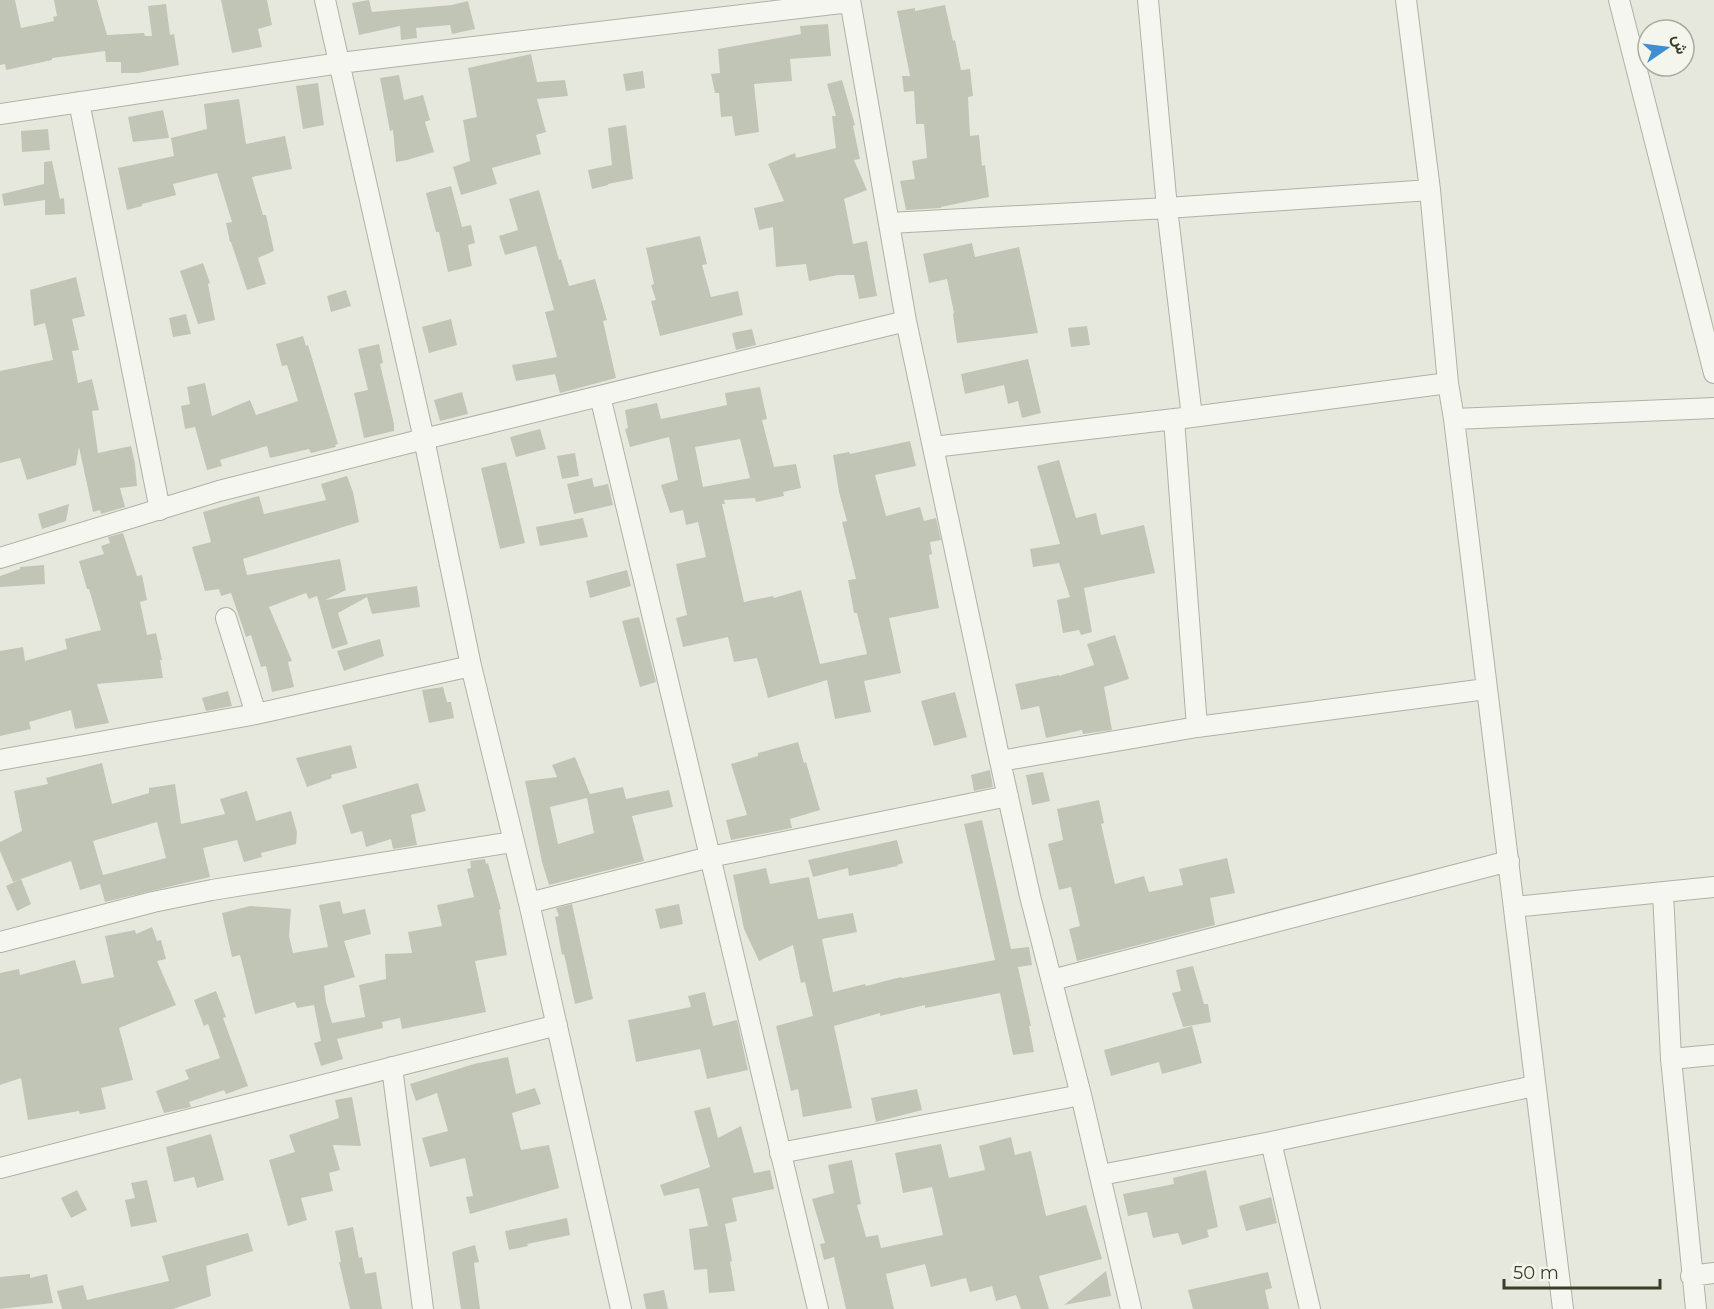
<svg xmlns="http://www.w3.org/2000/svg" width="1714" height="1309" viewBox="0 0 1714 1309" font-family="Montserrat,Vazirmatn,sans-serif">
<rect width="100%" height="100%" fill="#e6e8de"/>
<path fill="#c1c5b5" fill-rule="evenodd" d="M 0,0 L 15,0 L 21,28 L 54,21 L 53,17 L 57,16 L 54,0 L 97,0 L 107,35 L 144,33 L 145,36 L 152,36 L 148,6 L 166,4 L 170,35 L 174,34 L 179,65 L 138,73 L 121,73 L 121,62 L 106,62 L 105,51 L 52,58 L 52,60 L 6,70 L 5,64 L 0,65 Z
M 221,0 L 267,0 L 272,25 L 258,29 L 262,47 L 232,53 Z
M 369,0 L 372,12 L 452,5 L 468,1 L 475,29 L 452,34 L 450,25 L 416,28 L 417,38 L 401,40 L 400,26 L 359,35 L 352,3 Z
M 945,5 L 953,41 L 955,40 L 961,70 L 970,69 L 973,96 L 968,97 L 970,136 L 979,135 L 982,166 L 985,165 L 989,197 L 941,207 L 941,208 L 906,210 L 900,181 L 915,179 L 912,161 L 927,158 L 924,124 L 916,124 L 914,91 L 904,92 L 902,76 L 910,76 L 897,11 L 915,8 L 915,11 Z
M 828,24 L 831,56 L 790,59 L 792,81 L 754,84 L 759,132 L 735,136 L 732,116 L 721,117 L 719,93 L 715,93 L 711,74 L 720,73 L 718,49 L 801,34 L 800,26 Z
M 531,54 L 537,82 L 565,80 L 568,96 L 537,99 L 546,132 L 536,135 L 541,154 L 492,168 L 497,184 L 461,195 L 453,167 L 470,161 L 463,120 L 477,117 L 468,68 Z
M 643,71 L 645,88 L 626,91 L 623,74 Z
M 399,75 L 404,100 L 423,95 L 430,120 L 425,122 L 434,152 L 407,160 L 396,162 L 393,130 L 390,131 L 380,78 Z
M 842,80 L 855,125 L 853,126 L 860,159 L 854,160 L 867,190 L 844,199 L 845,203 L 853,244 L 867,241 L 877,296 L 859,299 L 854,275 L 838,275 L 809,281 L 806,264 L 776,267 L 773,227 L 759,230 L 754,208 L 784,201 L 768,164 L 795,153 L 796,158 L 836,148 L 832,116 L 836,116 L 827,84 Z
M 318,83 L 324,125 L 303,129 L 296,86 Z
M 239,99 L 246,144 L 285,136 L 292,169 L 252,177 L 263,215 L 266,215 L 274,251 L 258,258 L 266,284 L 247,290 L 231,242 L 230,242 L 226,223 L 232,222 L 217,173 L 173,184 L 176,195 L 142,204 L 142,206 L 127,210 L 118,168 L 174,156 L 171,138 L 207,129 L 204,104 Z
M 163,110 L 169,138 L 133,142 L 128,117 Z
M 626,125 L 633,179 L 608,184 L 608,185 L 592,189 L 588,170 L 612,165 L 608,128 Z
M 48,129 L 50,150 L 22,152 L 21,131 Z
M 52,161 L 60,199 L 64,198 L 65,214 L 45,215 L 45,200 L 4,206 L 2,194 L 44,184 L 44,162 Z
M 451,186 L 462,227 L 471,225 L 475,243 L 468,245 L 472,266 L 448,272 L 439,232 L 436,232 L 426,193 Z
M 539,190 L 559,260 L 561,259 L 569,286 L 595,279 L 607,320 L 603,321 L 616,378 L 560,393 L 555,374 L 516,381 L 512,365 L 557,357 L 545,312 L 554,310 L 536,246 L 505,255 L 499,236 L 518,230 L 509,199 Z
M 700,236 L 707,264 L 702,265 L 711,297 L 738,291 L 743,315 L 660,336 L 651,301 L 656,300 L 651,285 L 654,284 L 646,248 Z
M 972,243 L 975,257 L 1019,247 L 1038,333 L 957,343 L 953,314 L 954,313 L 947,279 L 929,283 L 923,254 Z
M 203,263 L 210,283 L 208,284 L 215,320 L 198,324 L 180,271 Z
M 76,277 L 85,316 L 72,319 L 79,350 L 72,351 L 78,383 L 92,379 L 99,410 L 92,411 L 98,453 L 131,446 L 135,464 L 137,486 L 120,488 L 125,507 L 101,514 L 100,510 L 93,512 L 79,447 L 76,465 L 27,480 L 20,458 L 0,463 L 0,371 L 53,360 L 45,323 L 34,326 L 30,290 Z
M 346,290 L 351,306 L 331,312 L 327,296 Z
M 186,314 L 191,334 L 173,337 L 169,318 Z
M 451,319 L 457,345 L 429,353 L 422,327 Z
M 1087,326 L 1090,345 L 1071,347 L 1068,328 Z
M 752,329 L 756,345 L 736,350 L 732,333 Z
M 303,336 L 306,346 L 308,345 L 338,444 L 335,445 L 336,447 L 311,453 L 309,449 L 270,458 L 267,446 L 220,460 L 222,466 L 207,470 L 195,427 L 185,429 L 181,406 L 190,404 L 187,387 L 205,383 L 212,416 L 250,400 L 256,415 L 298,401 L 287,365 L 282,366 L 276,344 Z
M 379,344 L 383,363 L 380,364 L 394,424 L 394,431 L 364,438 L 354,393 L 368,390 L 358,349 Z
M 1028,359 L 1041,413 L 1022,418 L 1018,401 L 1008,404 L 1004,385 L 965,394 L 961,374 Z
M 760,387 L 767,419 L 762,420 L 774,467 L 796,464 L 801,488 L 783,492 L 784,496 L 756,502 L 755,498 L 724,500 L 725,504 L 722,504 L 744,602 L 773,596 L 774,598 L 801,590 L 820,664 L 867,654 L 857,613 L 854,613 L 848,580 L 856,579 L 842,522 L 847,521 L 839,492 L 833,455 L 849,452 L 850,454 L 910,441 L 916,466 L 875,475 L 886,516 L 920,507 L 924,521 L 936,518 L 941,540 L 930,542 L 932,554 L 929,555 L 939,608 L 889,618 L 901,673 L 864,681 L 871,712 L 835,719 L 827,680 L 768,698 L 757,658 L 734,662 L 728,637 L 683,647 L 676,618 L 687,615 L 676,564 L 706,557 L 698,522 L 686,525 L 683,510 L 670,513 L 661,485 L 678,480 L 669,437 L 630,447 L 625,429 L 628,428 L 625,410 L 657,403 L 661,419 L 727,405 L 725,393 ZM 740,439 L 750,478 L 703,487 L 695,447 Z
M 462,392 L 468,414 L 440,421 L 434,400 Z
M 540,429 L 546,449 L 516,457 L 510,437 Z
M 575,453 L 579,476 L 562,479 L 557,456 Z
M 1059,460 L 1076,518 L 1096,513 L 1101,535 L 1144,525 L 1155,573 L 1084,588 L 1092,632 L 1081,635 L 1079,630 L 1063,633 L 1057,600 L 1070,597 L 1059,563 L 1033,567 L 1030,549 L 1060,544 L 1037,466 Z
M 506,462 L 525,543 L 500,549 L 481,468 Z
M 347,476 L 353,492 L 359,522 L 243,559 L 247,575 L 340,559 L 346,590 L 325,600 L 417,586 L 420,607 L 372,614 L 367,597 L 338,613 L 348,644 L 332,649 L 317,596 L 309,599 L 306,593 L 269,607 L 292,661 L 288,662 L 294,687 L 272,692 L 266,666 L 261,667 L 251,635 L 246,637 L 231,593 L 221,596 L 219,589 L 205,591 L 192,547 L 211,542 L 203,512 L 259,496 L 264,514 L 326,500 L 321,484 Z
M 592,478 L 594,487 L 608,484 L 613,505 L 574,514 L 567,484 Z
M 69,504 L 66,521 L 42,529 L 38,514 Z
M 583,518 L 588,537 L 540,546 L 536,527 Z
M 123,533 L 137,576 L 142,575 L 147,600 L 140,602 L 147,635 L 156,633 L 162,660 L 160,660 L 163,678 L 97,684 L 109,723 L 75,729 L 71,710 L 29,722 L 31,729 L 0,736 L 0,651 L 23,647 L 25,661 L 67,649 L 65,639 L 101,630 L 89,589 L 87,589 L 79,561 L 104,554 L 101,546 L 110,543 L 108,537 Z
M 44,565 L 45,584 L 0,587 L 0,576 L 20,569 L 20,567 Z
M 627,570 L 631,586 L 590,598 L 586,581 Z
M 639,617 L 656,682 L 640,687 L 622,621 Z
M 1115,635 L 1129,679 L 1104,687 L 1112,730 L 1083,734 L 1082,730 L 1046,738 L 1039,706 L 1021,710 L 1015,684 L 1059,675 L 1059,676 L 1094,665 L 1087,644 Z
M 380,639 L 384,656 L 344,671 L 337,651 Z
M 443,687 L 447,702 L 451,702 L 454,718 L 429,723 L 422,690 Z
M 228,691 L 232,706 L 206,711 L 202,698 Z
M 955,692 L 967,737 L 934,746 L 921,701 Z
M 798,742 L 804,763 L 806,762 L 820,810 L 790,819 L 792,828 L 731,840 L 726,820 L 747,815 L 731,764 L 758,756 L 758,753 Z
M 351,745 L 357,768 L 331,775 L 332,778 L 307,787 L 296,758 Z
M 575,757 L 590,794 L 623,787 L 626,799 L 669,790 L 673,807 L 632,816 L 644,861 L 549,885 L 542,862 L 525,781 L 557,777 L 552,765 ZM 587,798 L 594,833 L 558,844 L 550,807 Z
M 102,763 L 112,804 L 149,793 L 149,788 L 175,784 L 181,824 L 225,814 L 220,799 L 247,791 L 256,821 L 291,811 L 297,832 L 296,844 L 261,853 L 262,857 L 244,862 L 237,840 L 203,848 L 210,877 L 105,902 L 100,884 L 80,890 L 71,861 L 21,879 L 31,904 L 17,911 L 6,886 L 19,880 L 13,882 L 0,851 L 0,842 L 22,831 L 14,791 L 48,784 L 46,778 ZM 157,822 L 166,858 L 103,875 L 93,841 Z
M 990,770 L 993,787 L 974,791 L 971,775 Z
M 1043,772 L 1050,801 L 1032,805 L 1026,775 Z
M 418,783 L 426,811 L 411,815 L 417,845 L 393,849 L 391,839 L 366,847 L 362,831 L 351,834 L 342,805 Z
M 1099,800 L 1104,823 L 1101,824 L 1115,884 L 1144,876 L 1149,892 L 1183,885 L 1179,869 L 1227,858 L 1235,893 L 1210,898 L 1215,925 L 1077,961 L 1069,929 L 1080,926 L 1071,887 L 1059,890 L 1048,844 L 1063,840 L 1057,809 Z
M 982,820 L 1011,949 L 1029,947 L 1032,965 L 1018,967 L 1031,1026 L 1029,1026 L 1034,1052 L 1013,1055 L 1000,993 L 925,1008 L 925,1005 L 880,1016 L 880,1013 L 834,1026 L 852,1108 L 803,1117 L 798,1089 L 791,1091 L 776,1026 L 813,1016 L 805,982 L 801,983 L 793,945 L 759,961 L 744,929 L 733,875 L 766,868 L 770,884 L 809,877 L 818,919 L 853,913 L 857,932 L 822,939 L 833,992 L 865,984 L 866,986 L 901,977 L 902,978 L 995,960 L 964,824 Z
M 897,840 L 903,863 L 897,865 L 898,866 L 849,876 L 848,868 L 813,877 L 808,860 Z
M 485,859 L 486,864 L 488,863 L 501,909 L 499,910 L 507,955 L 475,961 L 486,1012 L 402,1029 L 400,1018 L 382,1022 L 383,1028 L 337,1039 L 343,1059 L 321,1066 L 314,1043 L 321,1041 L 314,1005 L 297,1008 L 295,1002 L 255,1014 L 240,955 L 232,957 L 222,913 L 250,906 L 291,909 L 289,936 L 293,953 L 328,947 L 319,905 L 340,901 L 343,914 L 365,909 L 371,934 L 344,941 L 355,977 L 324,986 L 326,1002 L 332,1023 L 365,1017 L 359,985 L 386,979 L 385,954 L 412,953 L 408,932 L 442,926 L 437,905 L 474,897 L 467,869 L 471,868 L 470,861 Z
M 572,904 L 593,999 L 575,1004 L 564,954 L 562,955 L 555,917 L 559,916 L 556,908 Z
M 679,904 L 683,924 L 660,929 L 655,909 Z
M 152,927 L 157,941 L 161,940 L 166,959 L 157,961 L 176,1005 L 119,1028 L 133,1080 L 101,1088 L 106,1109 L 80,1114 L 79,1111 L 28,1120 L 21,1078 L 0,1085 L 0,973 L 19,969 L 20,975 L 75,960 L 82,984 L 114,977 L 105,936 L 135,930 L 136,934 Z
M 1193,966 L 1204,1004 L 1208,1004 L 1211,1022 L 1183,1027 L 1172,993 L 1181,991 L 1176,970 Z
M 216,991 L 226,1017 L 223,1018 L 248,1086 L 226,1094 L 224,1090 L 189,1102 L 191,1107 L 164,1113 L 156,1091 L 189,1079 L 185,1070 L 220,1058 L 208,1024 L 204,1026 L 194,1000 Z
M 705,992 L 713,1026 L 737,1020 L 748,1070 L 707,1079 L 700,1049 L 636,1062 L 628,1020 L 691,1007 L 688,996 Z
M 1192,1026 L 1202,1063 L 1162,1074 L 1159,1062 L 1111,1076 L 1104,1050 Z
M 508,1057 L 516,1094 L 535,1088 L 541,1104 L 512,1113 L 521,1150 L 549,1145 L 559,1188 L 470,1214 L 466,1197 L 473,1196 L 465,1158 L 430,1167 L 422,1138 L 448,1131 L 437,1093 L 416,1101 L 410,1084 L 474,1064 Z
M 917,1089 L 922,1110 L 876,1122 L 871,1098 Z
M 352,1097 L 361,1146 L 333,1145 L 340,1170 L 329,1173 L 333,1191 L 301,1198 L 307,1220 L 288,1226 L 269,1160 L 295,1152 L 289,1135 L 339,1118 L 335,1100 Z
M 710,1107 L 718,1138 L 741,1126 L 754,1173 L 770,1170 L 774,1189 L 732,1198 L 737,1221 L 725,1224 L 732,1261 L 730,1262 L 735,1291 L 709,1293 L 707,1269 L 694,1270 L 689,1229 L 708,1226 L 699,1188 L 664,1196 L 660,1185 L 710,1167 L 694,1111 Z
M 211,1134 L 224,1180 L 197,1188 L 194,1177 L 174,1182 L 166,1147 Z
M 1011,1137 L 1015,1155 L 1031,1151 L 1046,1216 L 1086,1205 L 1102,1259 L 1039,1276 L 1049,1309 L 1021,1309 L 1016,1295 L 996,1301 L 992,1286 L 970,1292 L 966,1278 L 931,1287 L 925,1264 L 886,1274 L 894,1309 L 846,1309 L 834,1257 L 824,1260 L 820,1244 L 825,1243 L 812,1199 L 834,1193 L 828,1165 L 852,1160 L 861,1204 L 857,1205 L 866,1237 L 878,1235 L 881,1248 L 943,1235 L 932,1187 L 903,1193 L 895,1153 L 941,1144 L 949,1178 L 985,1170 L 979,1146 Z
M 1206,1170 L 1218,1227 L 1207,1230 L 1209,1237 L 1182,1245 L 1178,1233 L 1153,1238 L 1147,1212 L 1128,1216 L 1123,1194 L 1174,1184 L 1173,1178 Z
M 147,1180 L 157,1222 L 131,1227 L 125,1200 L 135,1198 L 131,1183 Z
M 77,1190 L 87,1210 L 71,1218 L 61,1198 Z
M 1271,1197 L 1277,1223 L 1246,1231 L 1239,1206 Z
M 567,1218 L 570,1235 L 527,1244 L 528,1246 L 509,1250 L 505,1231 Z
M 353,1227 L 359,1258 L 362,1257 L 365,1274 L 376,1272 L 382,1309 L 350,1309 L 339,1262 L 341,1262 L 335,1231 Z
M 248,1233 L 253,1251 L 206,1266 L 211,1296 L 173,1309 L 62,1309 L 57,1291 L 83,1285 L 87,1300 L 169,1281 L 162,1256 Z
M 475,1245 L 479,1262 L 474,1263 L 480,1309 L 461,1309 L 452,1252 Z
M 1106,1271 L 1111,1296 L 1064,1305 Z
M 1268,1272 L 1272,1288 L 1265,1290 L 1269,1309 L 1193,1309 L 1188,1290 Z
M 30,1274 L 30,1278 L 47,1274 L 53,1303 L 0,1309 L 0,1277 Z
M 664,1290 L 668,1309 L 646,1309 L 643,1294 Z"/>
<g fill="none" stroke-linecap="round" stroke-linejoin="round">
<defs>
<path id="street" d="M 325,0 L 424,439 L 471,666 L 529,903 L 621,1309
M 850,0 L 906,321 L 1000,761 L 1030,896 L 1081,1095 L 1131,1309
M 1148,0 L 1167,208 L 1192,417
M 1406,0 L 1430,190 L 1448,383 L 1454,419 L 1563,1309
M 1619,0 L 1714,373
M 79,102 L 160,510
M 0,114 L 340,63 L 850,2
M 890,223 L 1167,208 L 1430,190
M 600,396 L 818,1309
M 1174,419 L 1197,727
M 1454,419 L 1714,408
M 933,447 L 1192,417 L 1448,383
M 0,558 L 219,491 L 424,439 L 906,321
M 226,618 L 256,714
M 0,760 L 256,714 L 471,666
M 1000,761 L 1197,727 L 1486,689
M 1663,892 L 1671,1059 L 1696,1309
M 529,903 L 710,857 L 1008,796
M 1514,907 L 1714,887
M 0,942 L 153,902 L 212,890 L 513,842
M 1052,980 L 1509,861
M 1671,1059 L 1714,1055
M 392,1067 L 423,1309
M 1271,1142 L 1310,1309
M 780,1153 L 1081,1095
M 0,1168 L 557,1025
M 1101,1175 L 1271,1142 L 1534,1086
M 1691,1276 L 1714,1273"/>
</defs>
<use href="#street" stroke="#afb2a3" stroke-width="22"/>
<use href="#street" stroke="#f5f6f0" stroke-width="20"/>
</g>
<g transform="translate(1666 48) rotate(76)"><circle r="28" fill="#f4f5ed" stroke="#a9ac9e" stroke-width="1.5"/>
<path d="M0-4.5L10 22L0 15L-10 22Z" fill="#3f8fd0"/>
<text y="-9" font-size="16" font-weight="bold" text-anchor="middle" fill="#393f27">ش</text>
</g>
<path d="M1504 1279v9h156v-9" fill="none" stroke="#393f27" stroke-width="3"/>
<text x="1513" y="1279" font-size="18" fill="#393f27" stroke="#f4f5ed" stroke-width="4.5" paint-order="stroke">50 m</text>
</svg>
